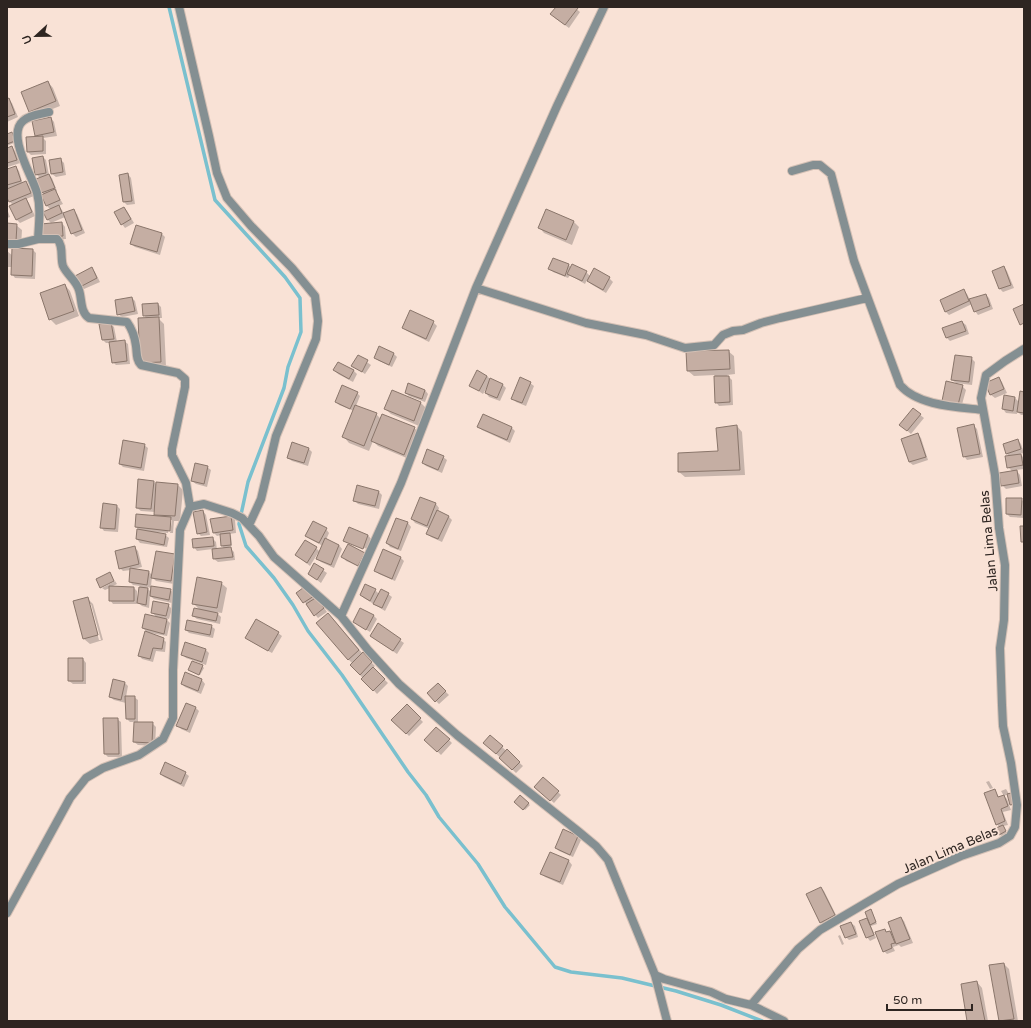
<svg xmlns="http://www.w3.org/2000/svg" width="1031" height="1028" viewBox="0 0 1031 1028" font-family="'Varela Round',sans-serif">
<rect width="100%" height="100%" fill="#f9e2d6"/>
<path fill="#0003" fill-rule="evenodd" d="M 557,7 L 574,7 L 580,12 L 569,28 L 555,18 Z
M 48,82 L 53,88 L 60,106 L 35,116 L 30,111 Z
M 7,100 L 8,100 L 12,103 L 18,117 L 7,122 Z
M 51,118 L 54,122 L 57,136 L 43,138 L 46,141 L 46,154 L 31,155 L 28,152 L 38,137 L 36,135 Z
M 12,134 L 16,142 L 7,146 L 7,135 Z
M 12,147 L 15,151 L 20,163 L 8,167 L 7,166 L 7,149 Z
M 43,157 L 46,160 L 49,175 L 52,178 L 57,191 L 56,192 L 63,204 L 58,206 L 62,210 L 64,214 L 73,211 L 77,214 L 85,233 L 76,237 L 72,233 L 65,217 L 51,223 L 47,219 L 51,210 L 47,206 L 43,195 L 44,195 L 42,192 L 40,178 L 36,174 Z
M 60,159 L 64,163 L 66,175 L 56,177 L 52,174 Z
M 16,167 L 19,171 L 23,184 L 26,182 L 29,186 L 34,196 L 26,199 L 29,203 L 35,216 L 20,223 L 16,219 L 13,205 L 9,201 L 7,195 L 7,170 Z
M 128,174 L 131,178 L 135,204 L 127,205 L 124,202 L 120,175 Z
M 124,208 L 127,211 L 134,223 L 125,228 L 122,224 Z
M 7,209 L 10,217 L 7,218 Z
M 547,210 L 574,222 L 579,227 L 572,245 L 544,233 L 539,227 Z
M 62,223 L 65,227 L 66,239 L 46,240 Z
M 7,224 L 16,225 L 22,230 L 21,246 L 7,246 Z
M 162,234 L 165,237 L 160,255 L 135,247 L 131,244 Z
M 33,250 L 36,253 L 35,279 L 15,278 L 12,274 L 12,267 L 7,267 L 7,251 L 13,256 Z
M 553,259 L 569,265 L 571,268 L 586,272 L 590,276 L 609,278 L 613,282 L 606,293 L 591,284 L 587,280 L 585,284 L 570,275 L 568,278 L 553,272 L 550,268 Z
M 1004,267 L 1007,271 L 1014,288 L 1003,292 L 1000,289 L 993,272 Z
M 92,269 L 95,272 L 100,282 L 84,289 L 81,286 Z
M 65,285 L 70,291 L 79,316 L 56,325 L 50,319 Z
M 964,291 L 967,294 L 970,300 L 986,295 L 989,298 L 993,309 L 978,315 L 975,311 L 972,304 L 949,315 L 946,312 L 941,301 Z
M 132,298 L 135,301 L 138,314 L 122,317 L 118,314 Z
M 158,304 L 161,307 L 162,318 L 158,318 L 164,324 L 166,367 L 146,368 L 147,319 L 144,315 Z
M 433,322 L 437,326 L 429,342 L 407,331 L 403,328 Z
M 962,322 L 966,325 L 969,334 L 950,341 L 947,338 L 944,329 Z
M 111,324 L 114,327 L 117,342 L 124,341 L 128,344 L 130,364 L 116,365 L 113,362 L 110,343 L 106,343 L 103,340 Z
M 728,351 L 734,356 L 735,374 L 727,375 L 732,380 L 733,405 L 719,406 L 716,402 L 715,375 L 694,376 L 688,371 Z
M 393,353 L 397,357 L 392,367 L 379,361 L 375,358 Z
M 358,356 L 371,365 L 365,374 L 353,366 Z
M 971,358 L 975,362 L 972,385 L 956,383 L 952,380 Z
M 338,363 L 354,371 L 357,374 L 353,382 L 338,374 L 334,370 Z
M 478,372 L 487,376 L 491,380 L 502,384 L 506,388 L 500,401 L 489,397 L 486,393 L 488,387 L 487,387 L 483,394 L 471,386 Z
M 999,378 L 1002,382 L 1007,393 L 995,398 L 991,395 L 986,384 Z
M 530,383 L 534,386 L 526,406 L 516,402 L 513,398 Z
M 409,384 L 425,390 L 428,394 L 425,402 L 409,396 L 406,393 Z
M 962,386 L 966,390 L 961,408 L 946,404 Z
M 357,393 L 360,396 L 356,406 L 376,414 L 381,419 L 414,428 L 420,433 L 409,459 L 378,446 L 373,441 L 369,451 L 349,443 L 344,437 L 354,411 L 339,405 L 336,401 Z
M 1024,393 L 1024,415 L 1021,415 L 1017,411 L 1017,414 L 1006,413 L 1003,409 L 1015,398 L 1019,402 Z
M 420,402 L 426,408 L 419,426 L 391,414 L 385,409 Z
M 913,409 L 924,418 L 911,434 L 904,428 Z
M 484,415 L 512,428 L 515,431 L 510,443 L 482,430 L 479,427 Z
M 973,425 L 977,429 L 983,457 L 967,460 L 964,456 Z
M 737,426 L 742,432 L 745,475 L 685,477 L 679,472 L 719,452 Z
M 918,434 L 921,438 L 928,460 L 913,465 L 909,462 Z
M 1018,440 L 1021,444 L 1024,453 L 1020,454 L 1024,458 L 1024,469 L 1016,470 L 1020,475 L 1022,486 L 1006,489 L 1002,485 L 1013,472 L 1008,467 L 1010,457 L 1007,454 L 1004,444 Z
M 144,445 L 148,448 L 144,471 L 123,467 L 120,464 Z
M 309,449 L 312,452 L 308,466 L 292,461 L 288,458 Z
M 443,457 L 447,460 L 442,473 L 426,466 L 423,463 Z
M 207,467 L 211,470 L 207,487 L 196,484 L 192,481 Z
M 153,481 L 157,485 L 177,484 L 183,490 L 180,521 L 174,521 L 173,533 L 170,533 L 172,520 L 170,520 L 168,533 L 156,532 L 156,533 L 165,535 L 169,538 L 167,547 L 140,543 L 137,539 L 138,529 L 136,527 L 158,517 L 155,514 L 155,512 L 141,511 L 137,508 Z
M 358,486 L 379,492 L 382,495 L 379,509 L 358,504 L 355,501 Z
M 420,498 L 436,504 L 439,508 L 438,511 L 448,516 L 452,520 L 442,542 L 431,537 L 428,534 L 430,529 L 415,523 L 412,519 Z
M 1021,499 L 1024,502 L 1024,518 L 1010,517 L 1007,514 Z
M 104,504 L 117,506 L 120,509 L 118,532 L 104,531 L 101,527 Z
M 203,511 L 206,515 L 210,535 L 201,536 L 198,533 Z
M 231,517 L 235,520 L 236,533 L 229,534 L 231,536 L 232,546 L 229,547 L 234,552 L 235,560 L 218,562 L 214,559 L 213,549 L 197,551 L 194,547 L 212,538 L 216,542 L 217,550 L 225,549 L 222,546 L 221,535 L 217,536 L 213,532 Z
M 397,519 L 408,523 L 411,527 L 401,551 L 390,547 L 387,543 Z
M 326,529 L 329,533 L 326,540 L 339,545 L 342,549 L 334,568 L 321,562 L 317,559 L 319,554 L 318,553 L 310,566 L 296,555 L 316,548 L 320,552 L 323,546 L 310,539 L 307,535 Z
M 368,535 L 371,539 L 367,549 L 347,541 L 347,543 L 344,540 Z
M 134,547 L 138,551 L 142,567 L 134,569 L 149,572 L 153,576 L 175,555 L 178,558 L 174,584 L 156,581 L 152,577 L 151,586 L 170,590 L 174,593 L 172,603 L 154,599 L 150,596 L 149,608 L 142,606 L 137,602 L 137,604 L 113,604 L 110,600 L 110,588 L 105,590 L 102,588 L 115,581 L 117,584 L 111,587 L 134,588 L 137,591 L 137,601 L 139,601 L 140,586 L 133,585 L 130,582 L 131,570 L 123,571 L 120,568 ZM 146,587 L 152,588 L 151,592 Z
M 384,550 L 401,558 L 404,561 L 395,581 L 379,574 L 375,570 Z
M 364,554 L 367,557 L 362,568 L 346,561 L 343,557 Z
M 314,564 L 327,573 L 321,583 L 309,574 Z
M 221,583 L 227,588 L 222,613 L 216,612 L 221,617 L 220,624 L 197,619 L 193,616 L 200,610 L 193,603 Z
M 307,586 L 320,602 L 327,612 L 318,618 L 297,593 Z
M 375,590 L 379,594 L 388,594 L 392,597 L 385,611 L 364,598 L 361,595 Z
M 88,599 L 93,604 L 103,640 L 90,644 L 84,639 ZM 89,604 L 91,604 L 101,640 L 99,640 Z
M 168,605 L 172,609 L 169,619 L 165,618 L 170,623 L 167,636 L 150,633 L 150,634 L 163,639 L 166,642 L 165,652 L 156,651 L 153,662 L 142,659 L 139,655 L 146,631 L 143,628 L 157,618 L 152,612 Z
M 361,609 L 374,616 L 377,619 L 370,632 L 354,622 Z
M 333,619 L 363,654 L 375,666 L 373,668 L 388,683 L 377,694 L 351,665 L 353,664 L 348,659 Z
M 378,625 L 404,643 L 397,654 L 375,639 Z
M 211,626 L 215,629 L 213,638 L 189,633 L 186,630 Z
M 278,633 L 282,636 L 272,653 L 250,641 L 247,637 Z
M 186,643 L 206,650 L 209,653 L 206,665 L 186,658 L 183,655 Z
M 69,659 L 83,659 L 86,663 L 86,684 L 73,684 L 69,681 Z
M 202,666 L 204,668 L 200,675 L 189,670 Z
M 186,674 L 202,680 L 205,684 L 201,694 L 185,687 L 182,684 Z
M 125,683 L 128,686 L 126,697 L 134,697 L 138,700 L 138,723 L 152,723 L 156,727 L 155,746 L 138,745 L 134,742 L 135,722 L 130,722 L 127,719 L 126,703 L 114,700 L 110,697 Z
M 438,684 L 449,695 L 439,704 L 428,693 Z
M 407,706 L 423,722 L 409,736 L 393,720 Z
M 196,708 L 199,711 L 190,733 L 181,729 L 178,725 Z
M 117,719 L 121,722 L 122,757 L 108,757 L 105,754 Z
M 437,728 L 452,743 L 441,755 L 426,740 Z
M 490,736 L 523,766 L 516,773 L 485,743 Z
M 185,773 L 189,776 L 184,787 L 164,777 L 161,774 Z
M 543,778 L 561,795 L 554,803 L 535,786 Z
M 989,781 L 993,788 L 990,789 L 986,782 Z
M 1006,789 L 1009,794 L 1011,794 L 1013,795 L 1015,805 L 1013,806 L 1011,805 L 1008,794 L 1004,796 L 1007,799 L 1011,810 L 1003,812 L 1008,825 L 1003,826 L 1007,833 L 1001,836 L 1000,834 L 1000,828 L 997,824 L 994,790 L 999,797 L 1004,796 L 1001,791 Z
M 520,797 L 530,805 L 525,810 L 516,802 Z
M 577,837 L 581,840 L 573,857 L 559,851 L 556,848 Z
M 550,853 L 569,861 L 572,865 L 563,885 L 545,877 L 541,873 Z
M 821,888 L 824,891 L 838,919 L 824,926 L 821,922 Z
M 872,912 L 877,924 L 871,926 L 876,938 L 870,941 L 867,937 L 866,919 L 871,923 Z
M 901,918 L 904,921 L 913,943 L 901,947 L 899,945 L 893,947 L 895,951 L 887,954 L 884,951 L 884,930 L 887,933 L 892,931 Z
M 851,923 L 855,926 L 858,937 L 849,940 L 846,937 Z
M 840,935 L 844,944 L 842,945 L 838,936 Z
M 1004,964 L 1009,969 L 1018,1021 L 1000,1021 L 990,966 Z
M 977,982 L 982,988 L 988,1021 L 968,1021 Z"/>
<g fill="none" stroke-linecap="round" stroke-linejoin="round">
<path stroke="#7ac0ce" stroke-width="3.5" d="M 169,7 L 215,200 L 285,277 L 300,298 L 301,332 L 288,367 L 284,388 L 248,482 L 239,524 L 246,546 L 274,578 L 293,605 L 308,631 L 342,675 L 408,772 L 426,795 L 439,817 L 478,864 L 505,907 L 555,967 L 571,972 L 622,978 L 676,991 L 721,1005 L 762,1021"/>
</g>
<path fill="#c5aea3" stroke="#8a766b" d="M 556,7 L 576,7 L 578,8 L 565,25 L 550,14 Z
M 48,81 L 56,101 L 29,112 L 21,92 Z
M 9,98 L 15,114 L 7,117 L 7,99 Z
M 51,117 L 54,132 L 35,136 L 32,121 Z
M 12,132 L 15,141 L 7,144 L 7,134 Z
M 43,136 L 43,151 L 27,152 L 26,137 Z
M 12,146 L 17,160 L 7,163 L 7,148 Z
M 43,156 L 46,173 L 35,175 L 32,158 Z
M 61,158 L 63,172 L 51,174 L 49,160 Z
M 16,166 L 21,181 L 7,185 L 7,169 Z
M 128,173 L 132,201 L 123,202 L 119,175 Z
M 49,174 L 55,188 L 41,193 L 36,179 Z
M 26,181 L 31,193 L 9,202 L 7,198 L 7,189 Z
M 55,189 L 60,200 L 46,206 L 41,195 Z
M 26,198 L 32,212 L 16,220 L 9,206 Z
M 59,205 L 62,213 L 47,220 L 43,212 Z
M 124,207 L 131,219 L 121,225 L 114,212 Z
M 74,209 L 82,230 L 71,234 L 63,213 Z
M 546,209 L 574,221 L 566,240 L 538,228 Z
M 62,222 L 63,236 L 42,237 L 41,224 Z
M 7,223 L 17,224 L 16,241 L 7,241 Z
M 136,225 L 162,233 L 157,252 L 130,244 Z
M 12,248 L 33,249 L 32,276 L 11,275 Z
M 553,258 L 569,264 L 565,276 L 548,269 Z
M 572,264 L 587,271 L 582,281 L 567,274 Z
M 1004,266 L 1011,285 L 999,289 L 992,271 Z
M 92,267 L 97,278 L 80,287 L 75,276 Z
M 594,268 L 610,277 L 603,290 L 587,281 Z
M 65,284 L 74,311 L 49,320 L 40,293 Z
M 964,289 L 969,301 L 945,312 L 940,300 Z
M 986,294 L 990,306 L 974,312 L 969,299 Z
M 132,297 L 135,311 L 117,315 L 115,300 Z
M 158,303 L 159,315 L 143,316 L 142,304 Z
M 1024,304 L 1024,323 L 1020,325 L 1013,309 Z
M 410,310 L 434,321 L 426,339 L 402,328 Z
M 159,317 L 161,362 L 140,363 L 138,318 Z
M 962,321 L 966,331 L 946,338 L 942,328 Z
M 111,322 L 114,339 L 102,340 L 99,324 Z
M 125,340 L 127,361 L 112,363 L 109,342 Z
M 379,346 L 394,353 L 389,365 L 374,358 Z
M 729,350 L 730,369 L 687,371 L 686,351 Z
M 358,355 L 368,360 L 362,372 L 351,366 Z
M 955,355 L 972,357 L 969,382 L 951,380 Z
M 338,362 L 354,370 L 349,379 L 333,370 Z
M 477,370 L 487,376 L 479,391 L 469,386 Z
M 714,376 L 729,376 L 730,402 L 715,403 Z
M 520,377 L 531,382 L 522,403 L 511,399 Z
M 999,377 L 1004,389 L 990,395 L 985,383 Z
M 490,378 L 503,384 L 497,398 L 485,393 Z
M 946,381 L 963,385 L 958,405 L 942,401 Z
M 408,383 L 425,390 L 422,399 L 405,393 Z
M 342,385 L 358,392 L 350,409 L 335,402 Z
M 392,390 L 421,402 L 414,421 L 384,409 Z
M 1020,391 L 1024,392 L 1024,413 L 1017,412 Z
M 1004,395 L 1015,397 L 1013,411 L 1002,409 Z
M 355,405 L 377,413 L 364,446 L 342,437 Z
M 913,408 L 921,414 L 907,431 L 899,425 Z
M 382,414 L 415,427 L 404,455 L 371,441 Z
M 483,414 L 512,427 L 507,440 L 477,427 Z
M 974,424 L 980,454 L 963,457 L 957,428 Z
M 737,425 L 740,470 L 678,472 L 678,453 L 718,451 L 716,428 Z
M 918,433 L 926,457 L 909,462 L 901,439 Z
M 1018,439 L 1021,449 L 1006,454 L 1003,444 Z
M 123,440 L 145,444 L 141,468 L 119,464 Z
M 292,442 L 309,448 L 304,463 L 287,458 Z
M 427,449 L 444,456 L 438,470 L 422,463 Z
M 1021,454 L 1023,465 L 1007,468 L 1005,456 Z
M 195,463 L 208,466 L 204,484 L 191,481 Z
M 1017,470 L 1019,483 L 1001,486 L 999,473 Z
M 138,479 L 154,481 L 151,509 L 136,508 Z
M 156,482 L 178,484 L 175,516 L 154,515 Z
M 357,485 L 379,491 L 375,506 L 353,501 Z
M 420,497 L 436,503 L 427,526 L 411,519 Z
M 1006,498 L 1022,498 L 1021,515 L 1006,514 Z
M 103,503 L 117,505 L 115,529 L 100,528 Z
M 203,510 L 207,532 L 197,534 L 193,512 Z
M 437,510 L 449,516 L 438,539 L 426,534 Z
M 136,514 L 171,517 L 170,531 L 135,527 Z
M 231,516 L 233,530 L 213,533 L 210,519 Z
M 396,518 L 408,522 L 398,549 L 386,543 Z
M 313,521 L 327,528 L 319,543 L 305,536 Z
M 1020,526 L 1024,526 L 1024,542 L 1021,542 Z
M 349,527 L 368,535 L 363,549 L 343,541 Z
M 137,529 L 166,534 L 164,545 L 136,539 Z
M 230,533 L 231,545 L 221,546 L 220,534 Z
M 213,537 L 214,546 L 193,548 L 192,539 Z
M 325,538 L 339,545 L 331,565 L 316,559 Z
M 305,540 L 317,547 L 307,563 L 295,555 Z
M 348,544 L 365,553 L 358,566 L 341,557 Z
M 135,546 L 139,564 L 119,569 L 115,551 Z
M 231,547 L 233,557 L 213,559 L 212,549 Z
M 383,549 L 401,557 L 392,579 L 374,571 Z
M 156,551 L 175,554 L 171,581 L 151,578 Z
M 314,563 L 324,569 L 317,580 L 308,574 Z
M 130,568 L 149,571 L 147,585 L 129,582 Z
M 110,572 L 114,581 L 100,588 L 96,579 Z
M 197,577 L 222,582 L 217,608 L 192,604 Z
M 365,584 L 376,589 L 370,601 L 360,595 Z
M 307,585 L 314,596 L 303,603 L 296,593 Z
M 109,586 L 134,587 L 134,601 L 109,601 Z
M 151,586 L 171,589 L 169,600 L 150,596 Z
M 139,587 L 148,588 L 146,605 L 137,603 Z
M 381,589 L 389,593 L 382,608 L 373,604 Z
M 88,597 L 98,635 L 83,639 L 73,601 Z
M 317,597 L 324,608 L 314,616 L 306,604 Z
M 153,601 L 169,604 L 166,616 L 151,613 Z
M 194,608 L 218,613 L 216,621 L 192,616 Z
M 360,608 L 374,615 L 366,630 L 353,622 Z
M 328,613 L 359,650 L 348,660 L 316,623 Z
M 145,614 L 167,619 L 164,634 L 142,628 Z
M 256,619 L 279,632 L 268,651 L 245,638 Z
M 187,620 L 212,625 L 210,635 L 185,630 Z
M 378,623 L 401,639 L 393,651 L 370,636 Z
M 145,631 L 164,638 L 162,649 L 153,648 L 150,659 L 138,656 Z
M 185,642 L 206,649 L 202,662 L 181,655 Z
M 363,652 L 372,662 L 360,675 L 350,665 Z
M 68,658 L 83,658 L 83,681 L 68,681 Z
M 192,661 L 203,665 L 199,675 L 188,670 Z
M 373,667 L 385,679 L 373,691 L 361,679 Z
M 185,672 L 202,679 L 198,691 L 181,684 Z
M 113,679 L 125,682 L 121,700 L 109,697 Z
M 438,683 L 446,691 L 435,702 L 427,693 Z
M 125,696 L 135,696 L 135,719 L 126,719 Z
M 186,703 L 196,707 L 187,730 L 176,726 Z
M 407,704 L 421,718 L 406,734 L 391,720 Z
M 103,718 L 118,718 L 119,754 L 104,754 Z
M 134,722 L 153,722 L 152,743 L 133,742 Z
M 436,727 L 450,739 L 437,752 L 424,740 Z
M 490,735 L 503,746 L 496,754 L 483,743 Z
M 507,749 L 520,762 L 512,770 L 499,758 Z
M 165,762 L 186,772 L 181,784 L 160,774 Z
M 543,777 L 559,791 L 550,801 L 534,787 Z
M 995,789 L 998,797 L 1004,795 L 1008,806 L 1001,809 L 1005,821 L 996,825 L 984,793 Z
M 1011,793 L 1015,804 L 1010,805 L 1007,794 Z
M 520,795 L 529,803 L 523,810 L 514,802 Z
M 1003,825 L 1006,831 L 999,835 L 996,828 Z
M 563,829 L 578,836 L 570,855 L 555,848 Z
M 550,852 L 569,860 L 560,882 L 540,874 Z
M 821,887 L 835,915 L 820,923 L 806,894 Z
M 871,909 L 876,922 L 870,925 L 865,912 Z
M 901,917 L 910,939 L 896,944 L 888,922 Z
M 867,918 L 874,935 L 866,938 L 859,921 Z
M 851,922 L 856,934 L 845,938 L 840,926 Z
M 885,929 L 886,932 L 890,931 L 895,943 L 891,944 L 892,948 L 883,952 L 875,932 Z
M 1004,963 L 1014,1019 L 999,1021 L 989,965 Z
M 977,981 L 985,1021 L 967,1021 L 961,984 Z"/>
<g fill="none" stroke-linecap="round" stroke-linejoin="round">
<defs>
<path id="minor" d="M 179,7 L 209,136 L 217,173 L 227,198 L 251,226 L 292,268 L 315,296 L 318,321 L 316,339 L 276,436 L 261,499 L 249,525
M 792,171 L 813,165 L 820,165 L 831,174 L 854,261 L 900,385 C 918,406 957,407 983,410
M 38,239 C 39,223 41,208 37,193 C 33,177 6,135 23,121 C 29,115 41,114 49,112
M 7,244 L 18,244 L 38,239 L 57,239 C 64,246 60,258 63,266 C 67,275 76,280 79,290 C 82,299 80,312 89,318 L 127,322 C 132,329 135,338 136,346 C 137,353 136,360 141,365 L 178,373 L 185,379 L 185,387 L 172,449 L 172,455 L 186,483 L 190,507
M 476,288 L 586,323 L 646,335 L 685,348 L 714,345 L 723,335 L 733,331 L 743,330 L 761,323 L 780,318 L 867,298
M 341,616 L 401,483 L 476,288 L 557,106 L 604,7
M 7,913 L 70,798 L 86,778 L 103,768 L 139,755 L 163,739 L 173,718 L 173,670 L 180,530 L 190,507 L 204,504 L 232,513 L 242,518 L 259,536 L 274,557 L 341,616 L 368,650 L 399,684 L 457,735 L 579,832 L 596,846 L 608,860 L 655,975 L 667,1021
M 655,975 L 664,979 L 711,992 L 726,999 L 751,1005 L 798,949 L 820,930 L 898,884 L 961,856 L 999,843 L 1010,836 L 1015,827 L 1017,805 L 1011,763 L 1003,726 L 1002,705 L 1000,648 L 1004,620 L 1005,565 L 999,528 L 995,475 L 981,398 L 986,375 L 1005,361 L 1024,349
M 751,1005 L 784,1021"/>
</defs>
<use href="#minor" stroke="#d4c0b5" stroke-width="10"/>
<use href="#minor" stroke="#848f92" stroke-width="8"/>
</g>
<g text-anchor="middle" stroke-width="4" stroke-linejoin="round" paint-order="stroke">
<g font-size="13" fill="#2e2521" stroke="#f9e2d6">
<text transform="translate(988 541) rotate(-95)" y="5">Jalan Lima Belas</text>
<text transform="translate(950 849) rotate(-23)" y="5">Jalan Lima Belas</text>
</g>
</g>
<rect width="1031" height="1028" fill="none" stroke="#2e2521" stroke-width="16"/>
<g transform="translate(36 36) rotate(248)" stroke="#f9e2d6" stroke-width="3" paint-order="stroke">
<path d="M0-3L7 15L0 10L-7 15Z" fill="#2e2521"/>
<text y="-6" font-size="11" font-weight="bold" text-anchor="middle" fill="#2e2521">U</text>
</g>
<path d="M887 1004v6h85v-6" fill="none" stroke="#2e2521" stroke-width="2"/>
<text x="893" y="1004" font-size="12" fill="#2e2521" stroke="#f9e2d6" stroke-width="3" paint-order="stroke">50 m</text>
</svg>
